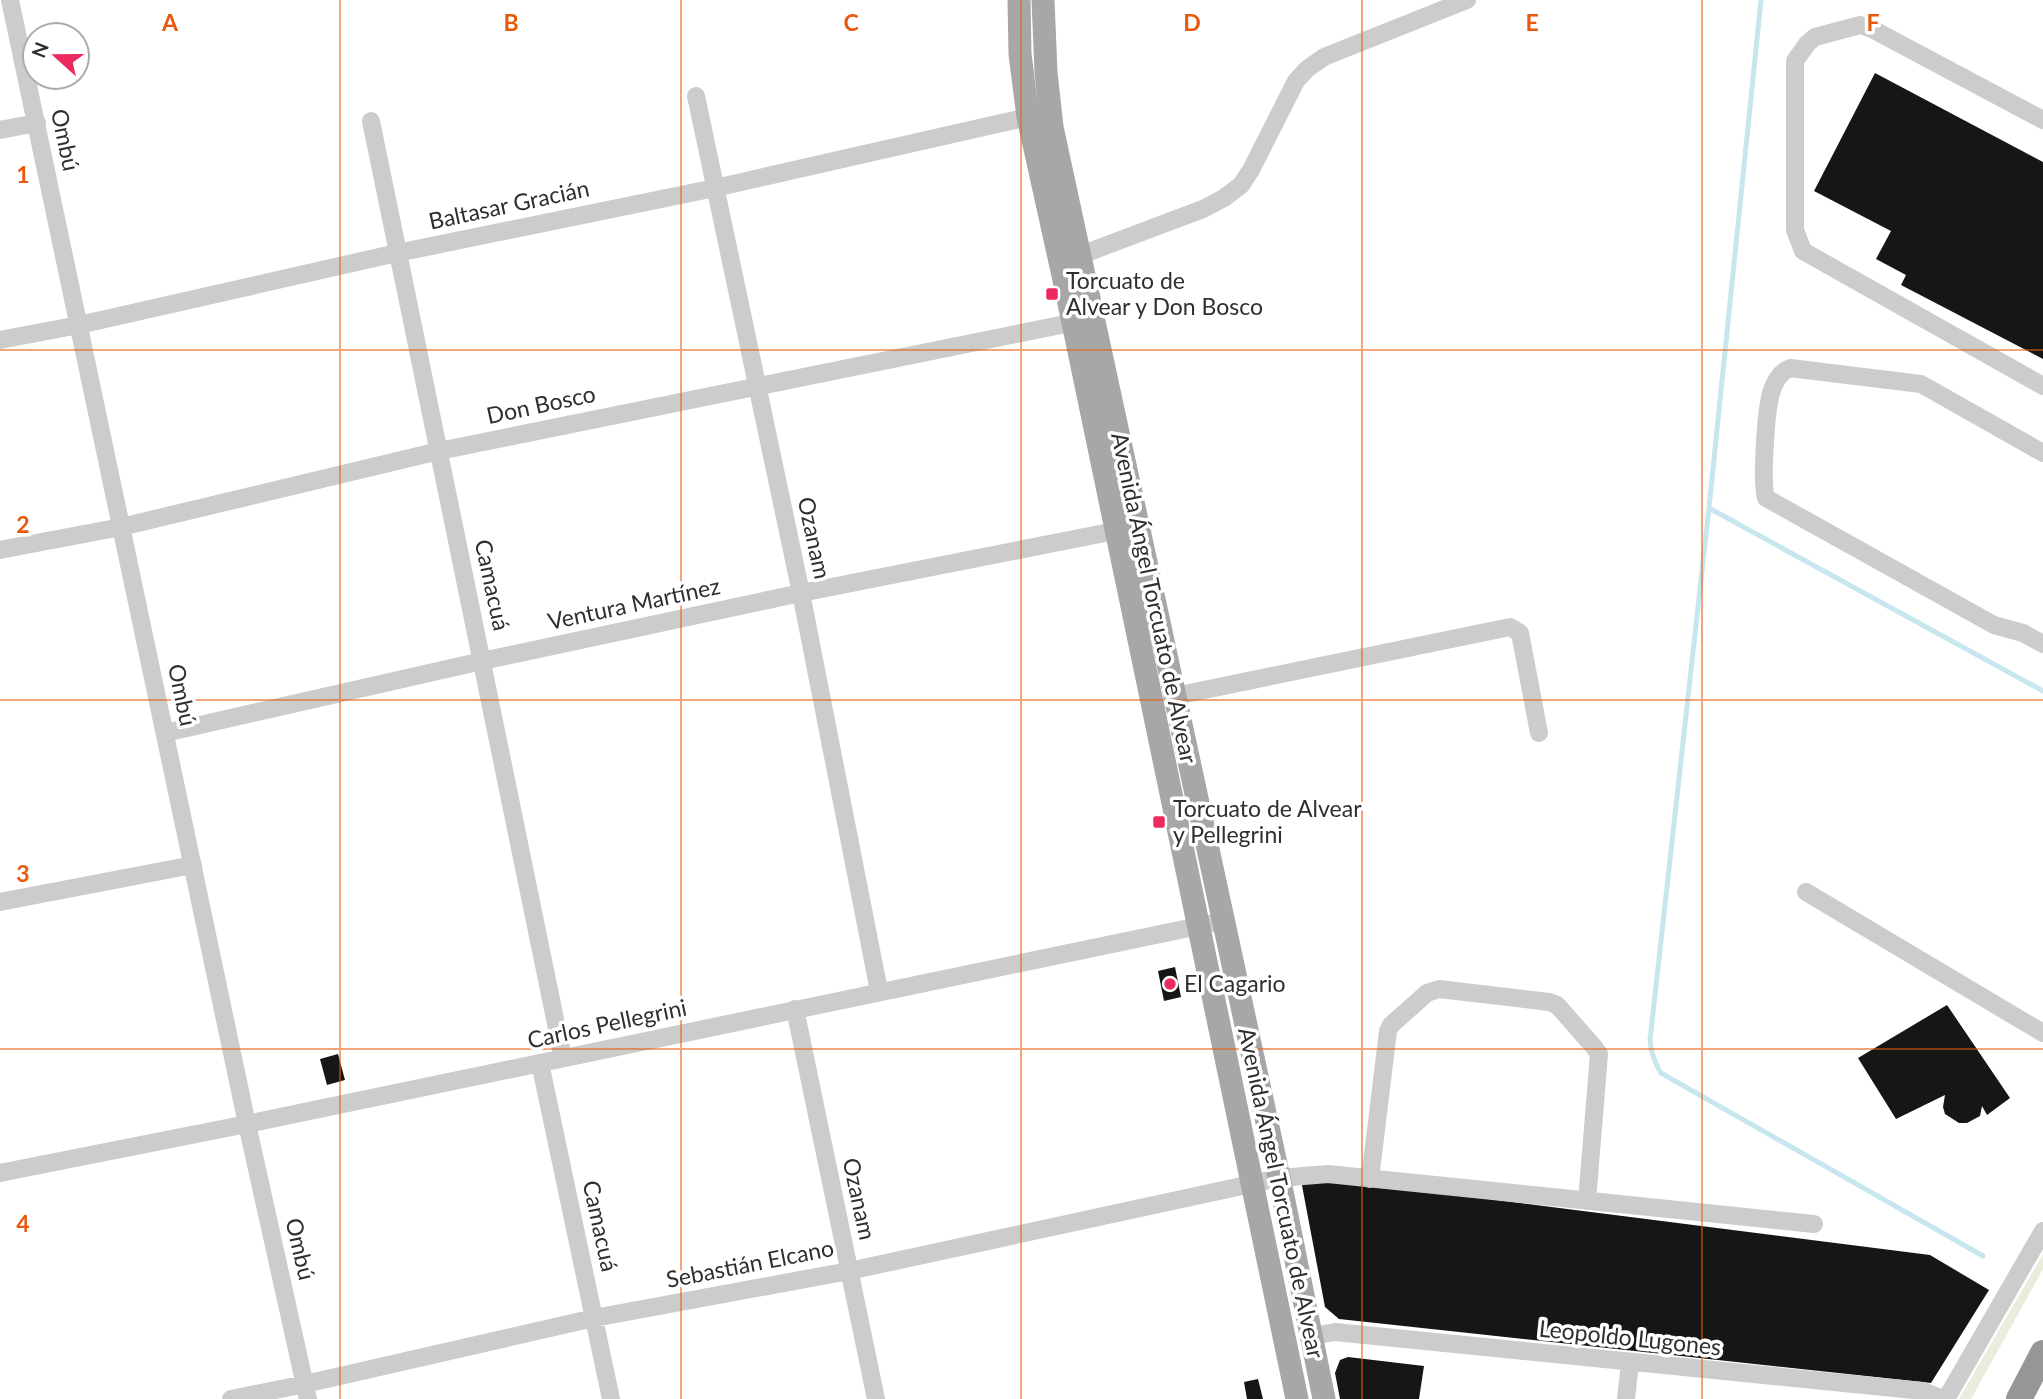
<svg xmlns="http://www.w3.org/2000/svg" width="2043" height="1399" viewBox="0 0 2043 1399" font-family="Lato,sans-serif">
<rect width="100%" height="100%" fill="#fff"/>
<path fill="#e8eddc" d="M 2043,1254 L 2043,1269 L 1971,1399 L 1959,1399 Z"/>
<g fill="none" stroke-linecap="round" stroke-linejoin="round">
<path stroke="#c7e6ed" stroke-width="5" d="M 1761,0 L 1709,508 L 1650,1040 C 1651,1053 1654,1062 1661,1073 L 1983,1256
M 1709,508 L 2043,691"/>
</g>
<path fill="#161616" d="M 1875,73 L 2043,162 L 2043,359 L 1901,285 L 1906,275 L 1876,259 L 1891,231 L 1814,191 Z
M 1175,967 L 1181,997 L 1164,1001 L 1158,971 Z
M 1947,1005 L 2010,1098 L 1987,1115 L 1982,1106 L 1980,1116 L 1967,1123 L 1959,1123 L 1945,1114 L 1943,1107 L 1945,1095 L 1896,1119 L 1858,1058 Z
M 338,1054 L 345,1080 L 327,1085 L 320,1059 Z
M 1300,1175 L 1930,1255 L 1989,1290 L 1931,1383 L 1339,1319 L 1325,1307 Z
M 1348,1357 L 1424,1366 L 1419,1399 L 1340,1399 L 1335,1373 L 1340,1360 Z
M 1258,1379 L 1263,1399 L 1247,1399 L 1244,1382 Z"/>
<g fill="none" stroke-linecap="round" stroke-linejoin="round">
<path stroke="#ccc" stroke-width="18" d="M 10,0 L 247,1124 L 308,1399
M 696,96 L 801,593 L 879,991
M 2043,120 L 1872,29 L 1860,25 L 1815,37 L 1807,44 L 1795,61 L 1795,230 L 1803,251 L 2043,386
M 371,121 L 563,1058
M 0,130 L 37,123
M 1081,255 L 1203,209 L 1224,198 L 1241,185 L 1251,170 L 1296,81 L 1307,69 L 1324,57 L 1467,0
M 0,340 L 79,325 L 397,253 L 715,188 L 1028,117
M 2043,453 L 1921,384 L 1790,368 C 1780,372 1774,383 1771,393 C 1766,410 1761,483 1766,498 L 1994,625 L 2023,633 L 2043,644
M 0,550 L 121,527 L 439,451 L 1085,320
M 1175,696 L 1510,627 L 1520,633 L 1539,733
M 165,733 L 482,661 L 801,593 L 1115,531
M 1806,892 L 2043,1033
M 0,902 L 193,865
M 795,1009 L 876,1399
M 540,1063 L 611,1399
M 0,1173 L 247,1124 L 1223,921
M 1370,1179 L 1388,1031 L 1391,1025 L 1427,993 L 1439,989 L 1549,1002 L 1557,1005 L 1594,1047 L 1599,1054 L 1587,1201
M 1312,1336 L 1335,1332 L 1923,1391 L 1943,1399
M 231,1399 L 305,1384 L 594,1318 L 849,1271 L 1279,1178 L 1328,1174 L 1814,1224
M 1626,1399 L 1630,1363
M 1946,1399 L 2043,1231"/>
<path stroke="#a7a7a7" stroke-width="23" d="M 1019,0 L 1020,54 L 1028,117 L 1066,289 L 1297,1399
M 1043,0 L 1046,72 L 1052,127 L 1284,1201 L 1324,1399"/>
<path stroke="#969696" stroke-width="26" d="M 2019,1399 L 2043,1353"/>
</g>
<path fill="none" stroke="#e8590c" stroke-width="2" stroke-opacity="0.55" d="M 340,0 L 340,1399M 681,0 L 681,1399M 1021,0 L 1021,1399M 1362,0 L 1362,1399M 1702,0 L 1702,1399M 0,350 L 2043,350M 0,700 L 2043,700M 0,1049 L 2043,1049"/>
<g fill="#ec2a5f" stroke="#fff" stroke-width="2.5">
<rect x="1045" y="287" width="14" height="14" rx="3.5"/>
<rect x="1152" y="815" width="14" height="14" rx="3.5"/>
<circle cx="1170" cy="984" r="7"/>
</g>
<g text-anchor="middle" stroke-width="7" stroke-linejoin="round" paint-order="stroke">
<g font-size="23" fill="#2f2f2f" stroke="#fff">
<text transform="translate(65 140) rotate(78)" y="8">Ombú</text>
<text transform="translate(509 205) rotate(-12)" y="8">Baltasar Gracián</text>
<text transform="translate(541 405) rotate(-12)" y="8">Don Bosco</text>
<text transform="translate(814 538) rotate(78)" y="8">Ozanam</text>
<text transform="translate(492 585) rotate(78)" y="8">Camacuá</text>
<text transform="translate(1154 598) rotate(78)" y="8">Avenida Ángel Torcuato de Alvear</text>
<text transform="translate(634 604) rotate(-12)" y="8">Ventura Martínez</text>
<text transform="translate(182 695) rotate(78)" y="8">Ombú</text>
<text transform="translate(607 1024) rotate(-12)" y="8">Carlos Pellegrini</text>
<text transform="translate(1281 1193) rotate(78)" y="8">Avenida Ángel Torcuato de Alvear</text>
<text transform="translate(859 1199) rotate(78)" y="8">Ozanam</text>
<text transform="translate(600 1226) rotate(78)" y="8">Camacuá</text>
<text transform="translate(300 1249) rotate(77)" y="8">Ombú</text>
<text transform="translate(750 1264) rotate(-11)" y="8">Sebastián Elcano</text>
<text transform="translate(1630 1338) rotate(6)" y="8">Leopoldo Lugones</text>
</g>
<g font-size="23" fill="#2f2f2f" stroke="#fff" text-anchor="start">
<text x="1066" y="289">Torcuato de<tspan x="1066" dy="26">Alvear y Don Bosco</tspan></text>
<text x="1173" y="817">Torcuato de Alvear<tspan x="1173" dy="26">y Pellegrini</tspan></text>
<text x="1184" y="992">El Cagario</text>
</g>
</g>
<g font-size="23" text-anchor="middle" font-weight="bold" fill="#e8590c" stroke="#fff" stroke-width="7" stroke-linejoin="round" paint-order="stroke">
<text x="170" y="31">A</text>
<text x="511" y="31">B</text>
<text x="851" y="31">C</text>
<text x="1192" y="31">D</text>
<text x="1532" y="31">E</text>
<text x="1873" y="31">F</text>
<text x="23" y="183">1</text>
<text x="23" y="533">2</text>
<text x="23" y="882">3</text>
<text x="23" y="1232">4</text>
</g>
<g transform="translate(56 56) rotate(291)"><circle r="33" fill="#ffffff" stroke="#acacac" stroke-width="2"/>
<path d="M0-5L12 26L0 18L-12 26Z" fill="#ec2a5f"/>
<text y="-10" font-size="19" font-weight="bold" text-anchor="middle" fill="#2f2f2f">N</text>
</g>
</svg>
